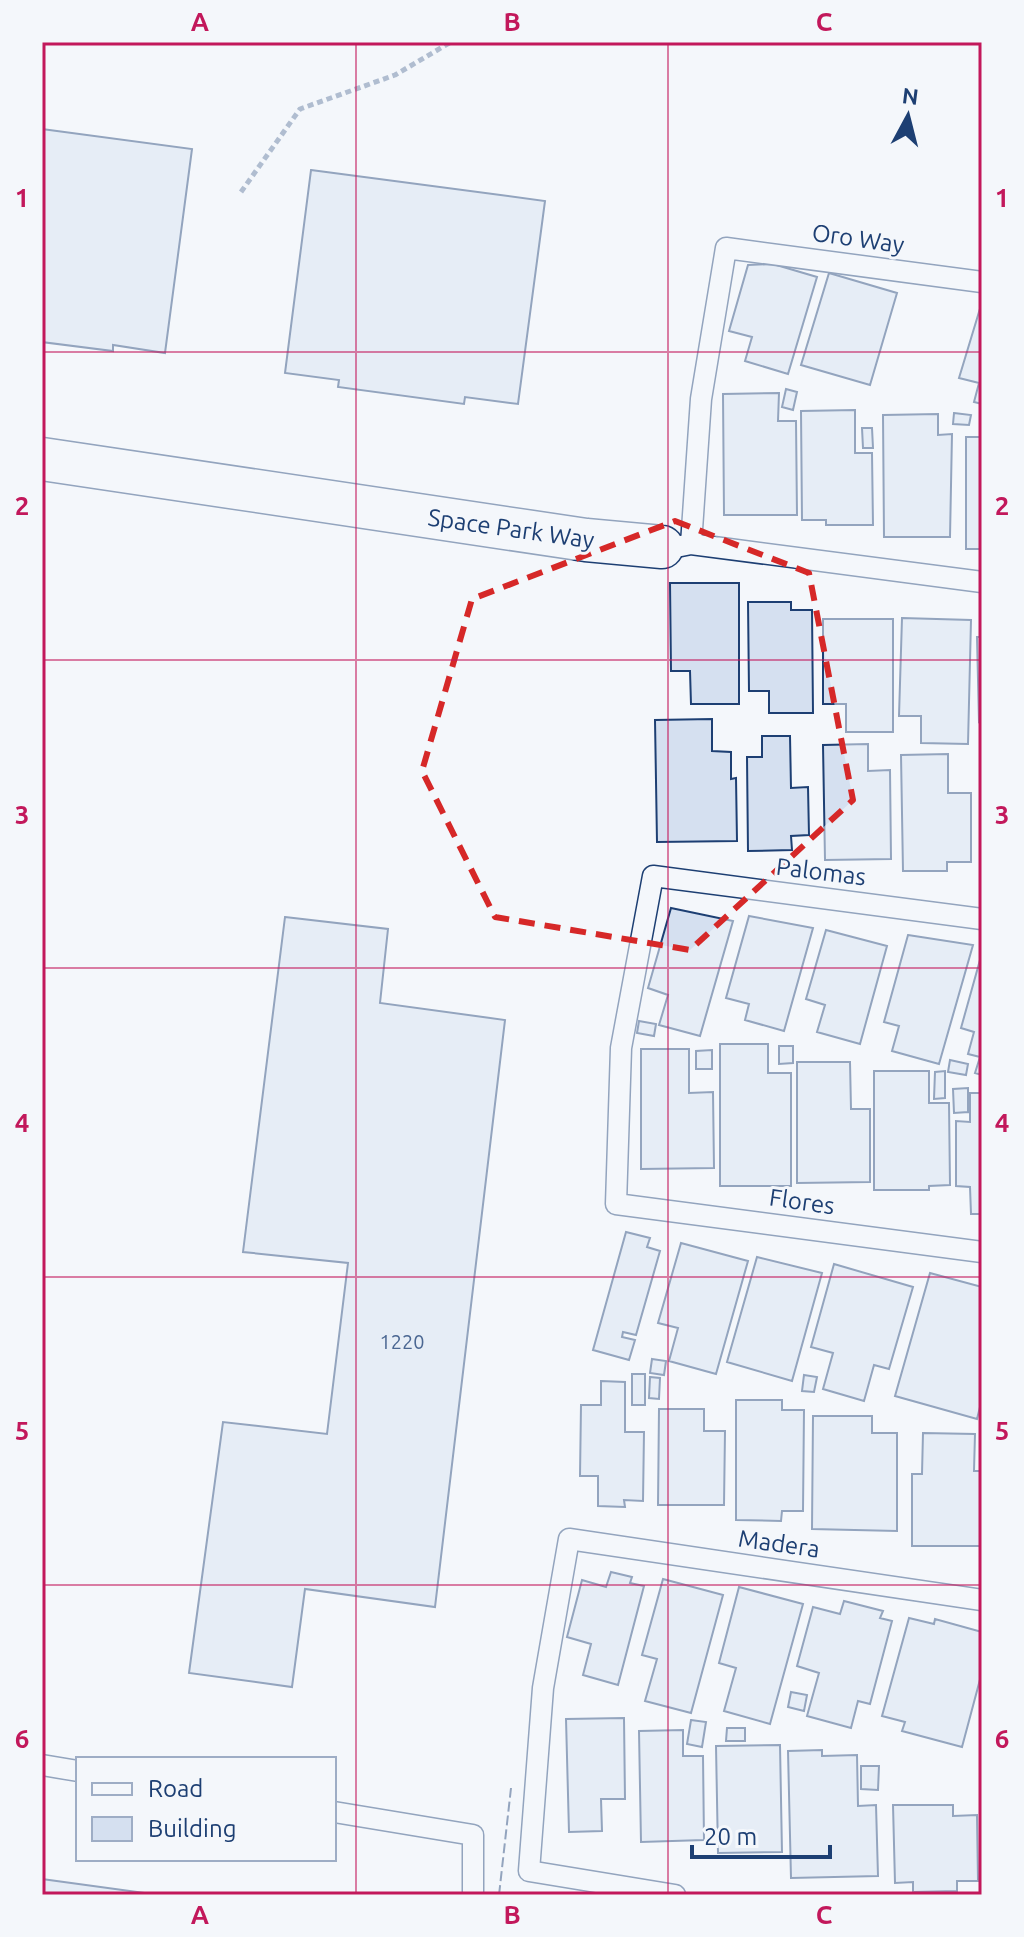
<svg xmlns="http://www.w3.org/2000/svg" width="1024" height="1937" viewBox="0 0 1024 1937" font-family="Ubuntu,sans-serif">
<rect width="100%" height="100%" fill="#f4f7fb"/>
<path fill="#d5e0f0" stroke="#1d3f73" stroke-width="2" d="M 42,129 L 192,149 L 165,353 L 113,345 L 113,351 L 42,342 Z
M 311,170 L 545,201 L 518,404 L 465,397 L 464,404 L 338,387 L 339,380 L 285,373 Z
M 773,264 L 817,277 L 788,374 L 745,361 L 752,337 L 729,331 L 748,265 Z
M 829,273 L 897,293 L 870,385 L 801,365 Z
M 982,302 L 982,404 L 974,402 L 979,383 L 959,378 Z
M 786,389 L 797,392 L 793,410 L 782,407 Z
M 779,393 L 778,421 L 796,421 L 797,515 L 724,515 L 723,394 Z
M 855,410 L 855,453 L 872,453 L 873,525 L 826,525 L 826,520 L 802,520 L 801,411 Z
M 954,413 L 971,415 L 969,425 L 953,424 Z
M 938,414 L 938,435 L 952,434 L 950,537 L 884,537 L 883,415 Z
M 862,428 L 872,428 L 873,448 L 863,448 Z
M 966,437 L 982,437 L 982,549 L 966,549 Z
M 670,583 L 739,583 L 739,704 L 691,704 L 690,671 L 671,671 Z
M 748,602 L 791,602 L 791,610 L 812,610 L 813,713 L 769,713 L 769,691 L 749,691 Z
M 902,618 L 971,620 L 968,744 L 921,743 L 921,716 L 899,716 Z
M 823,619 L 893,619 L 893,732 L 846,732 L 846,704 L 823,704 Z
M 977,637 L 982,637 L 982,721 L 979,722 Z
M 712,719 L 712,751 L 731,752 L 731,779 L 736,778 L 737,841 L 657,842 L 655,720 Z
M 762,736 L 790,736 L 791,788 L 808,787 L 809,835 L 791,836 L 792,850 L 748,851 L 747,757 L 762,757 Z
M 868,744 L 868,771 L 890,770 L 891,859 L 825,860 L 823,745 Z
M 948,754 L 948,793 L 971,793 L 971,862 L 947,862 L 947,871 L 903,871 L 901,755 Z
M 671,908 L 733,921 L 700,1036 L 659,1025 L 668,995 L 648,988 Z
M 749,916 L 813,928 L 784,1031 L 745,1020 L 749,1004 L 726,998 Z
M 285,917 L 388,929 L 380,1003 L 505,1020 L 435,1607 L 305,1589 L 292,1687 L 189,1673 L 223,1422 L 327,1434 L 348,1263 L 243,1252 Z
M 826,930 L 887,946 L 860,1044 L 817,1032 L 825,1005 L 806,999 Z
M 908,935 L 973,945 L 939,1064 L 892,1051 L 899,1026 L 884,1022 Z
M 980,960 L 982,961 L 982,1075 L 975,1073 L 980,1057 L 968,1054 L 974,1032 L 961,1028 Z
M 639,1021 L 656,1024 L 654,1036 L 637,1033 Z
M 720,1044 L 768,1044 L 768,1073 L 791,1073 L 791,1186 L 720,1186 Z
M 779,1046 L 793,1046 L 793,1063 L 779,1064 Z
M 641,1049 L 689,1049 L 689,1093 L 713,1092 L 714,1168 L 641,1169 Z
M 712,1050 L 712,1069 L 696,1069 L 696,1051 Z
M 950,1060 L 968,1064 L 966,1075 L 948,1072 Z
M 797,1062 L 850,1062 L 851,1109 L 870,1109 L 870,1182 L 797,1183 Z
M 874,1071 L 929,1071 L 929,1103 L 949,1103 L 950,1185 L 929,1186 L 929,1190 L 874,1190 Z
M 945,1071 L 945,1098 L 934,1099 L 935,1072 Z
M 968,1088 L 968,1112 L 954,1113 L 953,1089 Z
M 970,1093 L 982,1093 L 982,1214 L 971,1214 L 970,1187 L 956,1186 L 956,1121 L 970,1122 Z
M 626,1232 L 650,1238 L 647,1247 L 660,1251 L 636,1335 L 623,1332 L 622,1337 L 635,1340 L 629,1360 L 593,1350 Z
M 681,1243 L 748,1261 L 716,1374 L 669,1361 L 678,1328 L 658,1323 Z
M 757,1257 L 822,1273 L 792,1381 L 727,1362 Z
M 834,1264 L 913,1287 L 889,1369 L 874,1365 L 864,1401 L 823,1389 L 833,1353 L 811,1347 Z
M 930,1273 L 982,1287 L 982,1399 L 977,1419 L 895,1396 Z
M 652,1359 L 666,1361 L 664,1375 L 650,1373 Z
M 632,1374 L 645,1374 L 645,1405 L 632,1405 Z
M 804,1375 L 817,1377 L 814,1392 L 802,1391 Z
M 650,1377 L 660,1378 L 659,1399 L 649,1398 Z
M 601,1381 L 625,1382 L 625,1432 L 644,1432 L 643,1501 L 624,1500 L 625,1507 L 598,1506 L 598,1476 L 580,1476 L 581,1405 L 601,1405 Z
M 736,1400 L 782,1400 L 782,1410 L 804,1410 L 803,1511 L 782,1511 L 781,1521 L 736,1520 Z
M 659,1409 L 704,1409 L 704,1431 L 725,1431 L 724,1505 L 658,1505 Z
M 813,1416 L 872,1416 L 872,1433 L 897,1433 L 897,1531 L 812,1529 Z
M 923,1433 L 975,1434 L 974,1471 L 982,1471 L 982,1546 L 912,1546 L 912,1474 L 922,1474 Z
M 611,1572 L 632,1577 L 630,1583 L 644,1586 L 618,1685 L 583,1675 L 591,1644 L 567,1637 L 582,1580 L 606,1587 Z
M 663,1579 L 723,1595 L 691,1713 L 645,1701 L 657,1659 L 642,1655 Z
M 739,1587 L 803,1604 L 770,1724 L 724,1711 L 736,1668 L 719,1663 Z
M 844,1601 L 883,1611 L 880,1618 L 892,1621 L 870,1704 L 858,1701 L 851,1728 L 807,1716 L 819,1673 L 797,1666 L 813,1607 L 840,1614 Z
M 909,1618 L 934,1624 L 935,1619 L 982,1632 L 982,1672 L 962,1747 L 902,1731 L 905,1722 L 882,1716 Z
M 791,1692 L 807,1695 L 804,1711 L 788,1707 Z
M 624,1718 L 625,1799 L 601,1799 L 602,1831 L 569,1832 L 566,1719 Z
M 691,1720 L 706,1722 L 702,1747 L 687,1744 Z
M 727,1728 L 745,1728 L 745,1741 L 726,1741 Z
M 683,1730 L 683,1756 L 703,1756 L 704,1840 L 641,1842 L 639,1731 Z
M 780,1745 L 782,1852 L 718,1853 L 716,1746 Z
M 822,1750 L 822,1756 L 857,1755 L 858,1806 L 876,1805 L 878,1876 L 791,1878 L 788,1751 Z
M 861,1766 L 879,1766 L 878,1790 L 861,1789 Z
M 893,1805 L 953,1805 L 953,1816 L 977,1815 L 978,1881 L 957,1881 L 957,1891 L 913,1892 L 913,1882 L 895,1883 Z
M 42,1879 L 159,1895 L 42,1895 Z"/>
<g fill="none" stroke-linecap="round" stroke-linejoin="round">
<defs>
<path id="lane" d="M 691,544 L 701,399 L 726,248 L 982,282
M 681,546 L 691,544 L 982,582
M 982,919 L 653,876 L 621,1048 L 616,1204 L 982,1252
M 42,1765 L 78,1771
M 334,1812 L 473,1835 L 473,1895
M 675,1895 L 529,1871 L 543,1688 L 569,1539 L 982,1600"/>
<path id="street" d="M 42,459 L 586,540 L 662,547"/>
</defs>
<use href="#lane" stroke="#1d3f73" stroke-width="23"/>
<use href="#street" stroke="#1d3f73" stroke-width="45"/>
<path stroke="#5e769c" stroke-width="5" stroke-dasharray="6 4" stroke-linecap="butt" d="M 241,192 L 300,109 L 395,75 L 451,42"/>
<use href="#lane" stroke="#f4f7fb" stroke-width="20"/>
<use href="#street" stroke="#f4f7fb" stroke-width="42"/>
<path stroke="#1d3f73" stroke-width="2" stroke-dasharray="10 4" stroke-linecap="butt" d="M 499,1895 L 511,1788"/>
</g>
<path d="M0 0H1024V1937H0ZM 675,521 L 809,573 L 853,800 L 690,950 L 495,917 L 422,771 L 472,599 Z" fill="#f4f7fb" fill-opacity=".55" fill-rule="evenodd"/>
<path fill="none" stroke="#d62828" stroke-width="6" stroke-dasharray="16 10" stroke-linejoin="round" d="M 675,521 L 809,573 L 853,800 L 690,950 L 495,917 L 422,771 L 472,599 Z"/>
<path fill="none" stroke="#c2185b" stroke-width="2" stroke-opacity="0.55" d="M 356,42 L 356,1895M 668,42 L 668,1895M 42,352 L 982,352M 42,660 L 982,660M 42,968 L 982,968M 42,1277 L 982,1277M 42,1585 L 982,1585"/>
<g text-anchor="middle" stroke-width="6" stroke-linejoin="round" paint-order="stroke">
<g font-size="20" fill="#4b6792">
<text x="402" y="1349">1220</text>
</g>
<g font-size="24" fill="#1d3f73" stroke="#f4f7fb">
<text transform="translate(858 239) rotate(8)" y="8">Oro Way</text>
<text transform="translate(511 529) rotate(8)" y="8">Space Park Way</text>
<text transform="translate(821 872) rotate(7)" y="8">Palomas</text>
<text transform="translate(802 1202) rotate(8)" y="8">Flores</text>
<text transform="translate(779 1544) rotate(8)" y="8">Madera</text>
</g>
</g>
<rect width="1024" height="1937" fill="none" stroke="#f4f7fb" stroke-width="88"/>
<rect x="76" y="1757" width="260" height="104" fill="#f4f7fb" stroke="#9eadc5" stroke-width="2"/>
<rect x="92" y="1783" width="40" height="12" fill="#f4f7fb" stroke="#9eadc5" stroke-width="2"/>
<text x="148" y="1797" font-size="24" fill="#1d3f73">Road</text>
<rect x="92" y="1817" width="40" height="24" fill="#d5e0f0" stroke="#9eadc5" stroke-width="2"/>
<text x="148" y="1837" font-size="24" fill="#1d3f73">Building</text>
<g transform="translate(908 116) rotate(7)" stroke="#f4f7fb" stroke-width="6" paint-order="stroke">
<path d="M0-6L14 30L0 20L-14 30Z" fill="#1d3f73"/>
<text y="-12" font-size="22" font-weight="bold" text-anchor="middle" fill="#1d3f73">N</text>
</g>
<path d="M692 1845v12h138v-12" fill="none" stroke="#1d3f73" stroke-width="4"/>
<text x="704" y="1845" font-size="24" fill="#1d3f73" stroke="#f4f7fb" stroke-width="6" paint-order="stroke">20 m</text>
<rect x="44" y="44" width="936" height="1849" fill="none" stroke="#c2185b" stroke-width="3"/>
<g font-size="26" text-anchor="middle" font-weight="bold" fill="#c2185b">
<text x="200" y="31">A</text>
<text x="512" y="31">B</text>
<text x="824" y="31">C</text>
<text x="22" y="207">1</text>
<text x="1002" y="207">1</text>
<text x="22" y="515">2</text>
<text x="1002" y="515">2</text>
<text x="22" y="824">3</text>
<text x="1002" y="824">3</text>
<text x="22" y="1132">4</text>
<text x="1002" y="1132">4</text>
<text x="22" y="1440">5</text>
<text x="1002" y="1440">5</text>
<text x="22" y="1748">6</text>
<text x="1002" y="1748">6</text>
<text x="200" y="1924">A</text>
<text x="512" y="1924">B</text>
<text x="824" y="1924">C</text>
</g>
</svg>
